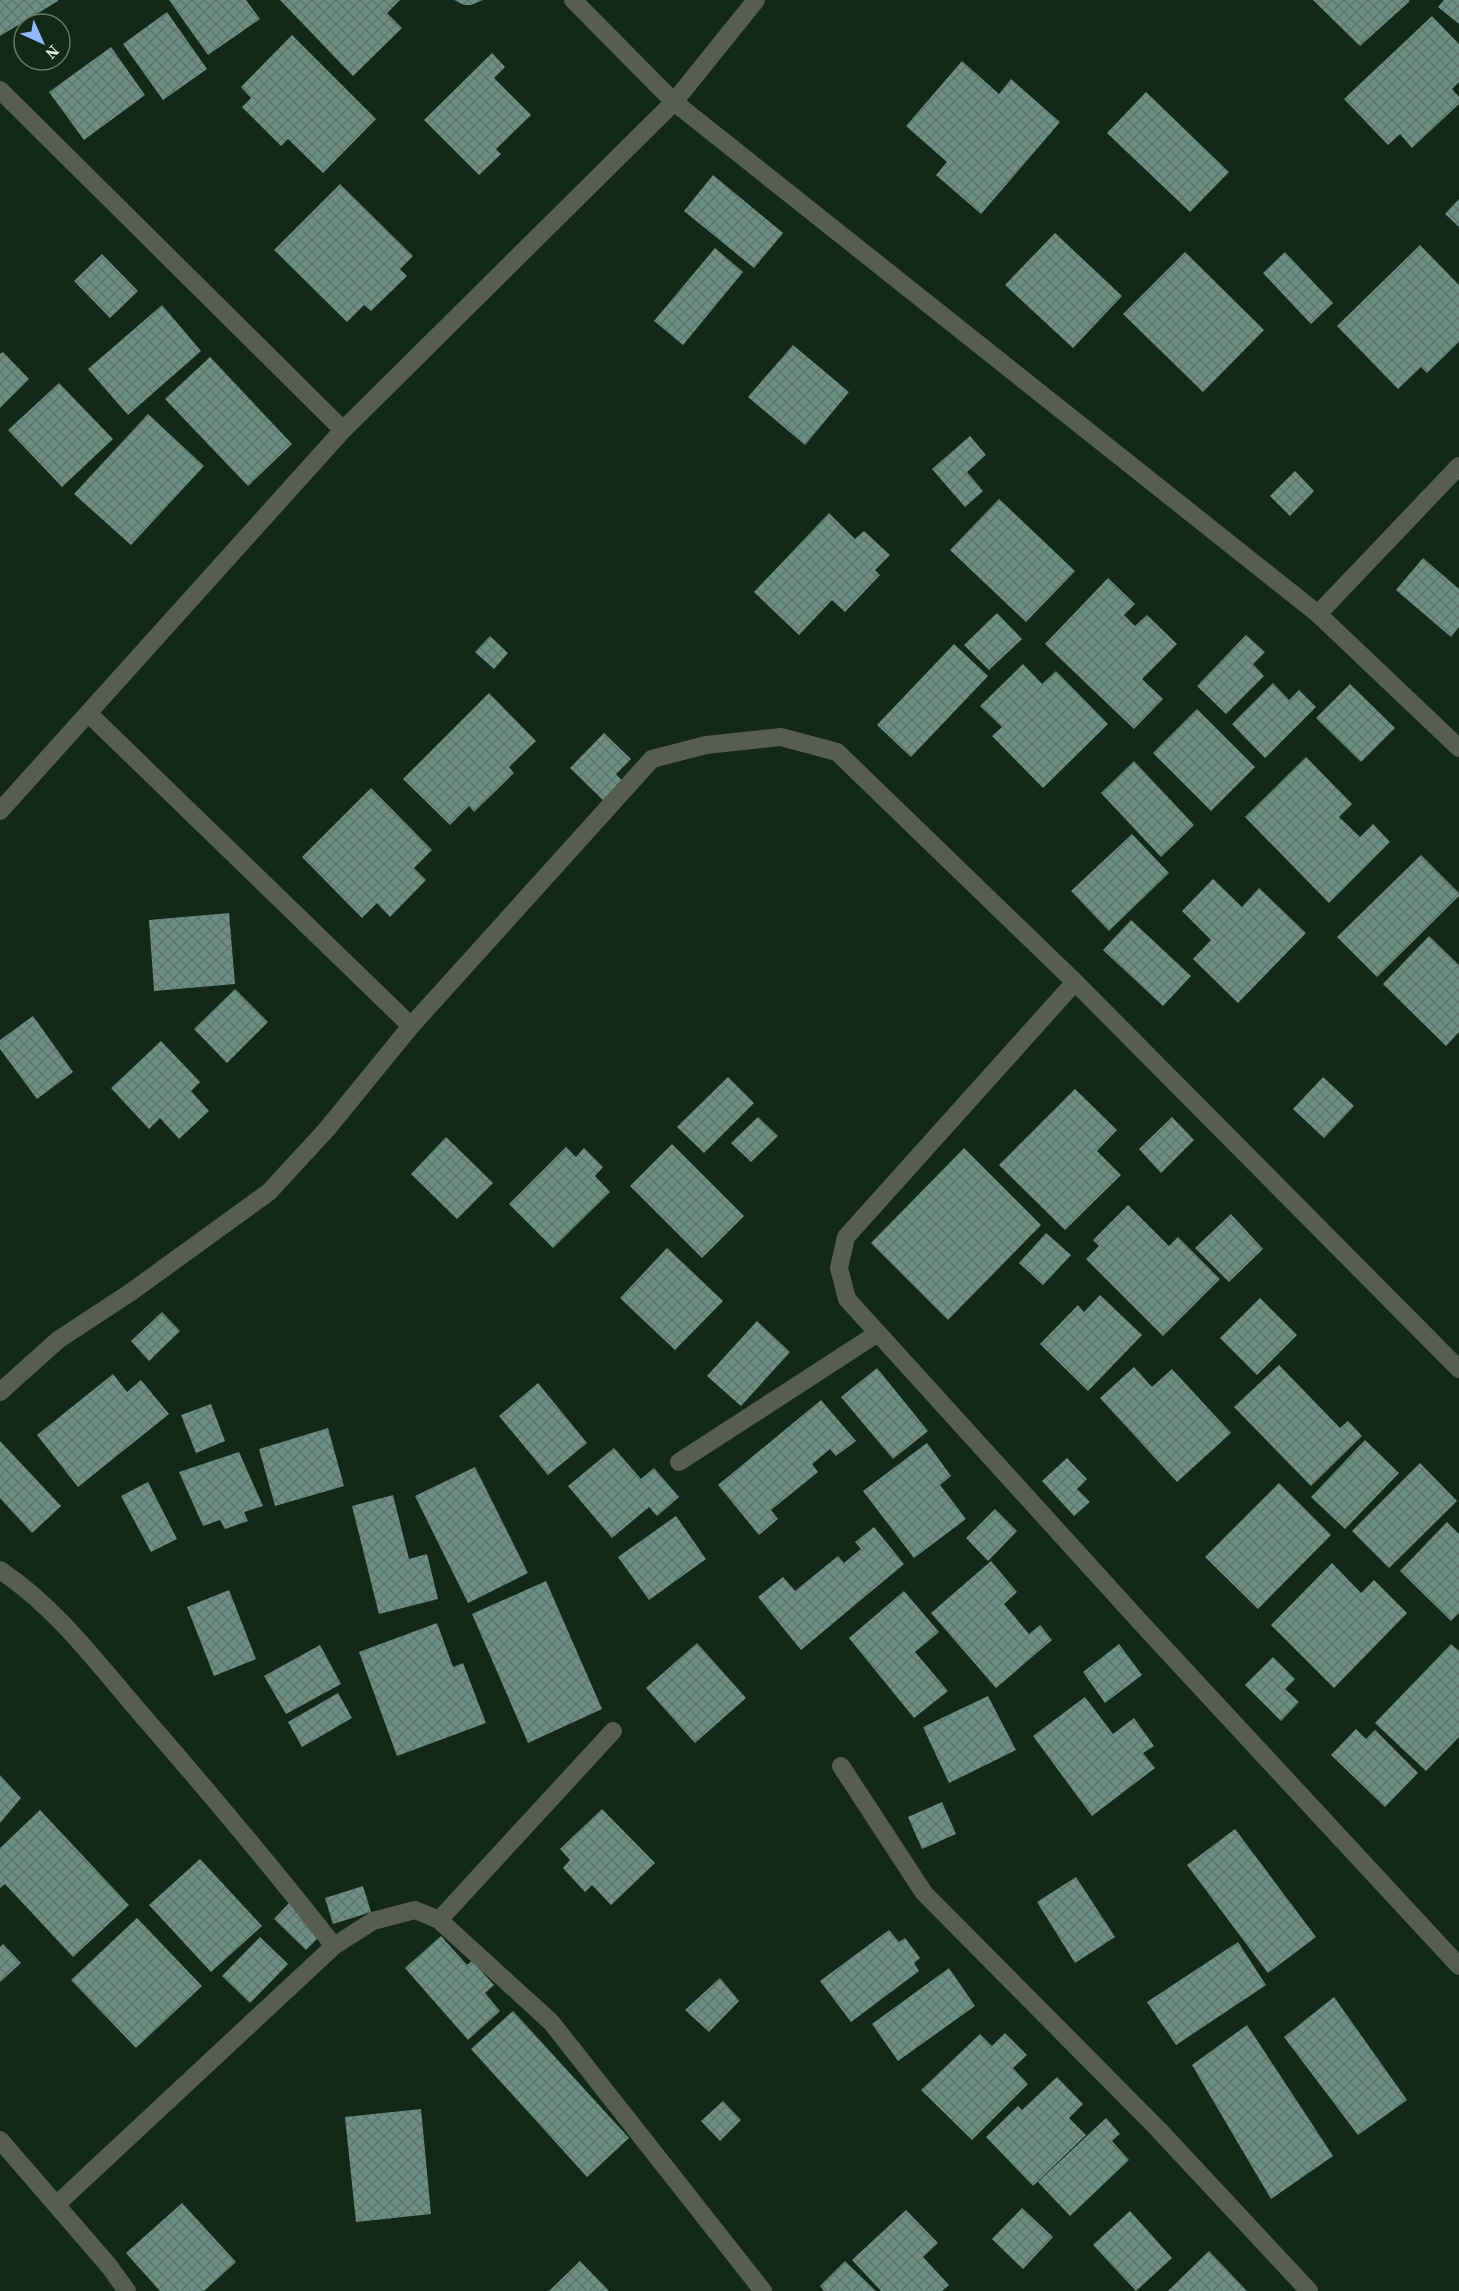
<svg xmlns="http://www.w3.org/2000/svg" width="1459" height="2291" viewBox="0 0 1459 2291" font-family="'Source Serif 4',serif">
<defs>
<pattern id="building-cross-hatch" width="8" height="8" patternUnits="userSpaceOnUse" patternTransform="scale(1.5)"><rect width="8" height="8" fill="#6d8f83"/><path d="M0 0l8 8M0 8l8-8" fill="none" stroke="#5e766d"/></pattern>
</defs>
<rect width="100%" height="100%" fill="#132917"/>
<path fill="url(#building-cross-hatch)" d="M 0,0 L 58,0 L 58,1 L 0,36 Z
M 169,0 L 246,0 L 260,19 L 208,55 Z
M 280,0 L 400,0 L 387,13 L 402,28 L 353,76 Z
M 454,0 L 483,0 L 471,5 L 464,5 Z
M 1313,0 L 1408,0 L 1410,1 L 1360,46 Z
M 1444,0 L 1459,0 L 1459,24 L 1438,7 Z
M 167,12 L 207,69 L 163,100 L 123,44 Z
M 1432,16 L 1459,44 L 1459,82 L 1452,89 L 1459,97 L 1459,104 L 1412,148 L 1400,134 L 1388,145 L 1344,99 Z
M 292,35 L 376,119 L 323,173 L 288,139 L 281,146 L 242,107 L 251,98 L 241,87 Z
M 111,47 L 145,95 L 84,140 L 49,92 Z
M 492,53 L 505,67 L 494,78 L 531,115 L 496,149 L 501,154 L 479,175 L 424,120 Z
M 962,61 L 999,94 L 1011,79 L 1060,122 L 981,214 L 936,175 L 947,162 L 906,126 Z
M 1146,92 L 1229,172 L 1190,212 L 1107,133 Z
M 713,175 L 783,233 L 754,268 L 684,211 Z
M 340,184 L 413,256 L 400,269 L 407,276 L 371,311 L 364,305 L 347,322 L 274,250 Z
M 1459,199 L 1459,227 L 1445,214 Z
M 1055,233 L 1122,296 L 1073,348 L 1005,285 Z
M 1420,245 L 1459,285 L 1459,342 L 1427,373 L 1421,367 L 1398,389 L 1337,326 Z
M 715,248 L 743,272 L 683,345 L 654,321 Z
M 1185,252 L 1264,330 L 1203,392 L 1123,314 Z
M 1285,252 L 1333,303 L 1311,324 L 1263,273 Z
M 102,254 L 138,291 L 110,318 L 74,281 Z
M 162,305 L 201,351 L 128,415 L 88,369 Z
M 793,345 L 849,392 L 805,445 L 748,397 Z
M 3,352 L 29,379 L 0,408 L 0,354 Z
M 210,357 L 292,444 L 248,486 L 165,399 Z
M 59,383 L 113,439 L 62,487 L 8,430 Z
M 148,414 L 204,466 L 131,545 L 74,494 Z
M 970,436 L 986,455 L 967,472 L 983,491 L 965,507 L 932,469 Z
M 1295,471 L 1314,491 L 1290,516 L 1270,496 Z
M 999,499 L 1075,571 L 1026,622 L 950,550 Z
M 829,513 L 855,539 L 864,531 L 890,555 L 875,570 L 880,575 L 845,612 L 832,600 L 799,635 L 754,592 Z
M 1423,558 L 1459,589 L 1459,627 L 1451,637 L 1396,590 Z
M 1108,578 L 1135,604 L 1124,615 L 1135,626 L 1147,615 L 1177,644 L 1142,679 L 1163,699 L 1134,729 L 1045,644 Z
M 997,613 L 1022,639 L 989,670 L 964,645 Z
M 1246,635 L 1265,652 L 1253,664 L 1264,676 L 1226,714 L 1197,686 Z
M 490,636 L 508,653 L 494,669 L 475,652 Z
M 954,644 L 988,676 L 911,757 L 877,725 Z
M 1023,664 L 1042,684 L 1056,671 L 1108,724 L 1043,788 L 992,736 L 1002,727 L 980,706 Z
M 1273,683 L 1289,700 L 1299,690 L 1316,707 L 1265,758 L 1232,724 Z
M 1350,684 L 1395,728 L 1361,762 L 1316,718 Z
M 489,693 L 536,741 L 509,767 L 514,773 L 474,812 L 469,806 L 450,825 L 403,779 Z
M 1197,709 L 1255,767 L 1211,811 L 1153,753 Z
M 604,733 L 631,759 L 616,774 L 625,784 L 606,803 L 570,768 Z
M 1306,757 L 1352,804 L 1339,817 L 1360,837 L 1373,824 L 1390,842 L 1329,903 L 1245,817 Z
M 1134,761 L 1194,825 L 1161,857 L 1101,793 Z
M 371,788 L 432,850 L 414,868 L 426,880 L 390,917 L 377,903 L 362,918 L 302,857 Z
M 1132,834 L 1169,873 L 1109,931 L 1071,891 Z
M 1421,855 L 1459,893 L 1459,896 L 1377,977 L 1337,937 Z
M 1213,879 L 1242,907 L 1259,888 L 1306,933 L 1238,1003 L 1193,959 L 1211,940 L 1182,911 Z
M 229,913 L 235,984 L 154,991 L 149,920 Z
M 1131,920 L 1191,976 L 1163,1006 L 1103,950 Z
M 1429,936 L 1459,965 L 1459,1032 L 1446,1046 L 1383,984 Z
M 235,989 L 268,1022 L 227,1063 L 194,1029 Z
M 33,1016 L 73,1072 L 37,1099 L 0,1049 L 0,1040 Z
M 161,1041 L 200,1082 L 191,1091 L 209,1111 L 179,1139 L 160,1118 L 149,1129 L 111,1088 Z
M 728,1077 L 754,1103 L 704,1153 L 677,1127 Z
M 1323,1077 L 1354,1106 L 1324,1138 L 1293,1109 Z
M 1075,1089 L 1117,1130 L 1097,1151 L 1121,1175 L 1065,1230 L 999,1165 Z
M 758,1117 L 778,1136 L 751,1162 L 731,1143 Z
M 1172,1117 L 1194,1140 L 1161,1173 L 1139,1149 Z
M 446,1137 L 493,1183 L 457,1219 L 411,1174 Z
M 672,1144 L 744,1216 L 702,1258 L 630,1186 Z
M 566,1147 L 576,1157 L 584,1148 L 603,1167 L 595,1176 L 610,1192 L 553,1248 L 509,1204 Z
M 964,1148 L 1041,1225 L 948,1320 L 871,1243 Z
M 1128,1205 L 1169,1246 L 1178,1237 L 1220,1279 L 1163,1336 L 1086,1259 L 1099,1246 L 1093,1240 Z
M 1231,1214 L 1263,1249 L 1229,1282 L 1195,1248 Z
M 1046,1233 L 1071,1255 L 1043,1285 L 1019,1263 Z
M 667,1248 L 723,1301 L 675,1350 L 620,1298 Z
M 1100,1295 L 1142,1335 L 1088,1391 L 1040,1344 L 1078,1305 L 1084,1312 Z
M 1260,1298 L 1297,1335 L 1257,1375 L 1220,1338 Z
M 162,1312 L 180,1331 L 149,1361 L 131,1341 Z
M 757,1321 L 790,1352 L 741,1406 L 707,1376 Z
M 1279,1365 L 1340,1428 L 1348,1421 L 1362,1436 L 1311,1486 L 1234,1407 Z
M 1134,1367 L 1152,1387 L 1172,1369 L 1231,1433 L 1177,1482 L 1100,1398 Z
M 877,1368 L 928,1431 L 893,1459 L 841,1397 Z
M 113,1374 L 127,1392 L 141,1380 L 169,1414 L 78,1487 L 37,1435 Z
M 538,1383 L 587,1443 L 548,1475 L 499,1416 Z
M 821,1400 L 856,1441 L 836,1456 L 830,1449 L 812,1464 L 818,1472 L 771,1510 L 778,1519 L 759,1535 L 718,1485 Z
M 211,1404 L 225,1441 L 196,1453 L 181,1415 Z
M 328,1428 L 344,1486 L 275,1506 L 259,1449 Z
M 1365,1440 L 1399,1473 L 1345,1529 L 1311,1497 Z
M 0,1441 L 61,1506 L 32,1533 L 0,1498 Z
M 927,1443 L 951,1476 L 940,1485 L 966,1519 L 914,1558 L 863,1491 Z
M 614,1448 L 641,1479 L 654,1468 L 679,1497 L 657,1516 L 649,1507 L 612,1538 L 568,1486 Z
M 239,1452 L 263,1506 L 244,1512 L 248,1521 L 225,1529 L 220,1520 L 203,1526 L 179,1472 Z
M 1067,1458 L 1087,1479 L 1077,1489 L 1090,1502 L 1074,1516 L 1042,1481 Z
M 1420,1463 L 1457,1501 L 1389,1568 L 1352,1531 Z
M 475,1467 L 528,1573 L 468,1603 L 415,1496 Z
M 148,1482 L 177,1539 L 151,1552 L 121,1496 Z
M 1279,1483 L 1331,1535 L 1258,1609 L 1205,1557 Z
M 393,1495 L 409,1559 L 427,1554 L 438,1599 L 379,1614 L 352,1506 Z
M 995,1509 L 1017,1531 L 988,1561 L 966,1538 Z
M 676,1516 L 706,1559 L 649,1600 L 618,1557 Z
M 1447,1522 L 1459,1534 L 1459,1613 L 1451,1621 L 1400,1571 Z
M 874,1527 L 904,1564 L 801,1650 L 758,1597 L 783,1577 L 795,1591 L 838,1556 L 844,1563 L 861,1549 L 855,1542 Z
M 991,1561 L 1017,1592 L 1004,1604 L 1029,1634 L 1040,1625 L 1052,1640 L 996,1688 L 931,1613 Z
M 1332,1563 L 1361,1593 L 1374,1580 L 1407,1613 L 1334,1688 L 1271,1625 Z
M 546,1581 L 602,1709 L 528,1743 L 472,1614 Z
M 229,1590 L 256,1659 L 214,1676 L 187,1607 Z
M 904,1591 L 939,1632 L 915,1652 L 948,1691 L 914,1718 L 849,1638 Z
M 437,1623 L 453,1667 L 463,1663 L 486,1723 L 397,1756 L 359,1652 Z
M 697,1643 L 746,1698 L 695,1743 L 646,1688 Z
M 1119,1644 L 1142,1675 L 1105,1703 L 1083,1672 Z
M 1451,1644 L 1459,1651 L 1459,1737 L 1426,1771 L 1375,1723 Z
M 320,1645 L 341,1684 L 286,1714 L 264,1676 Z
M 1273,1657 L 1295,1679 L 1285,1689 L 1299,1702 L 1281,1721 L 1245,1685 Z
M 338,1693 L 352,1718 L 302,1747 L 288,1722 Z
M 988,1696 L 1016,1750 L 949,1783 L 923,1727 Z
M 1085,1697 L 1113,1734 L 1134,1718 L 1154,1746 L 1143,1753 L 1155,1768 L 1092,1816 L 1033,1736 Z
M 1356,1729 L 1366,1739 L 1375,1730 L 1418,1773 L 1385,1807 L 1331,1755 Z
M 0,1775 L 21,1798 L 0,1823 Z
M 942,1802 L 956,1834 L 922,1849 L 908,1817 Z
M 602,1809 L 655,1863 L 611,1905 L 592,1885 L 585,1892 L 563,1868 L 570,1860 L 560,1849 Z
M 40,1810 L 129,1905 L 73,1957 L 5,1884 L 0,1888 L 0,1848 Z
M 1235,1829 L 1316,1937 L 1268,1973 L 1187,1865 Z
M 200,1859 L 262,1926 L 211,1972 L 149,1905 Z
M 1076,1877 L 1115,1937 L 1075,1963 L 1037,1902 Z
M 363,1886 L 371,1912 L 333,1924 L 325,1898 Z
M 289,1903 L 321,1935 L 306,1950 L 274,1919 Z
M 137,1918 L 202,1986 L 136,2048 L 71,1980 Z
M 889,1930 L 899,1942 L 905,1938 L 920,1958 L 914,1963 L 919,1971 L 851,2022 L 820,1981 Z
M 441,1936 L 467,1965 L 472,1961 L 494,1985 L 485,1993 L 500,2011 L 468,2040 L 405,1968 Z
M 260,1937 L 288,1964 L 250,2003 L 222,1976 Z
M 1238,1942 L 1266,1985 L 1176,2045 L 1147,2002 Z
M 3,1944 L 21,1963 L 0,1982 L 0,1947 Z
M 949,1968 L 975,2006 L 898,2061 L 872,2024 Z
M 720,1978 L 739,2001 L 709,2032 L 685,2010 Z
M 1334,1997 L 1407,2100 L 1358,2135 L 1284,2037 Z
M 513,2011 L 629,2138 L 587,2177 L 471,2049 Z
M 1247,2025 L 1333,2156 L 1271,2199 L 1192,2065 Z
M 1005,2033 L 1027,2055 L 1013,2068 L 1028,2084 L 972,2140 L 921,2090 L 980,2034 L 992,2046 Z
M 1057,2077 L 1083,2104 L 1069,2118 L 1086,2135 L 1033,2186 L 986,2137 L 1018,2106 L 1022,2110 Z
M 723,2101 L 741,2120 L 720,2141 L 701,2121 Z
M 421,2109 L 431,2214 L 356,2222 L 345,2117 Z
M 1106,2118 L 1120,2134 L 1112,2141 L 1129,2160 L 1070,2216 L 1038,2182 Z
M 182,2203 L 236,2262 L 204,2291 L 160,2291 L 126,2253 Z
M 1022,2208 L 1053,2237 L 1023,2269 L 992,2239 Z
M 906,2210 L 938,2243 L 923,2257 L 949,2285 L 942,2291 L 881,2291 L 852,2260 Z
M 1130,2211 L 1172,2258 L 1136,2291 L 1093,2245 Z
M 1209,2251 L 1247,2291 L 1168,2291 Z
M 580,2261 L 609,2291 L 549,2291 Z
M 845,2261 L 876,2291 L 824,2291 L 820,2286 Z"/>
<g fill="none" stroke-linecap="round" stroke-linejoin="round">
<path stroke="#585d51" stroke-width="18" d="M 573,0 L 674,102 L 1318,614 L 1459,748
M 0,90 L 343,430
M 1318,614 L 1459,466
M 88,713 L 411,1026
M 0,811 L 343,430 L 674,102 L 756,0
M 1075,982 L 846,1237 L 839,1268 L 847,1299 L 1143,1625 L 1459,1966
M 0,1392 L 58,1340 L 131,1292 L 269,1192 L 327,1129 L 411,1026 L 652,759 L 706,745 L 781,737 L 837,752 L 1075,982 L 1459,1369
M 679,1462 L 878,1333
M 0,1570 C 57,1608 98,1664 142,1715 C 208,1791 272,1867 334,1946
M 841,1766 L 924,1893 L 1158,2129 L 1309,2291
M 439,1920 L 613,1731
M 0,2140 L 109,2266 L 127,2291
M 56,2205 L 334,1946 L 373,1921 L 415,1910 L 439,1920 L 551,2022 L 763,2291"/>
</g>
<g transform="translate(42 42) rotate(135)"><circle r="28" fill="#132917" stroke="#657768" stroke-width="1.5"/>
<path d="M0-4.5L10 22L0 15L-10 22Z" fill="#93b7fd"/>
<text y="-9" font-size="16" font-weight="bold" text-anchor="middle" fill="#e0ede1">N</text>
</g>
</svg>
